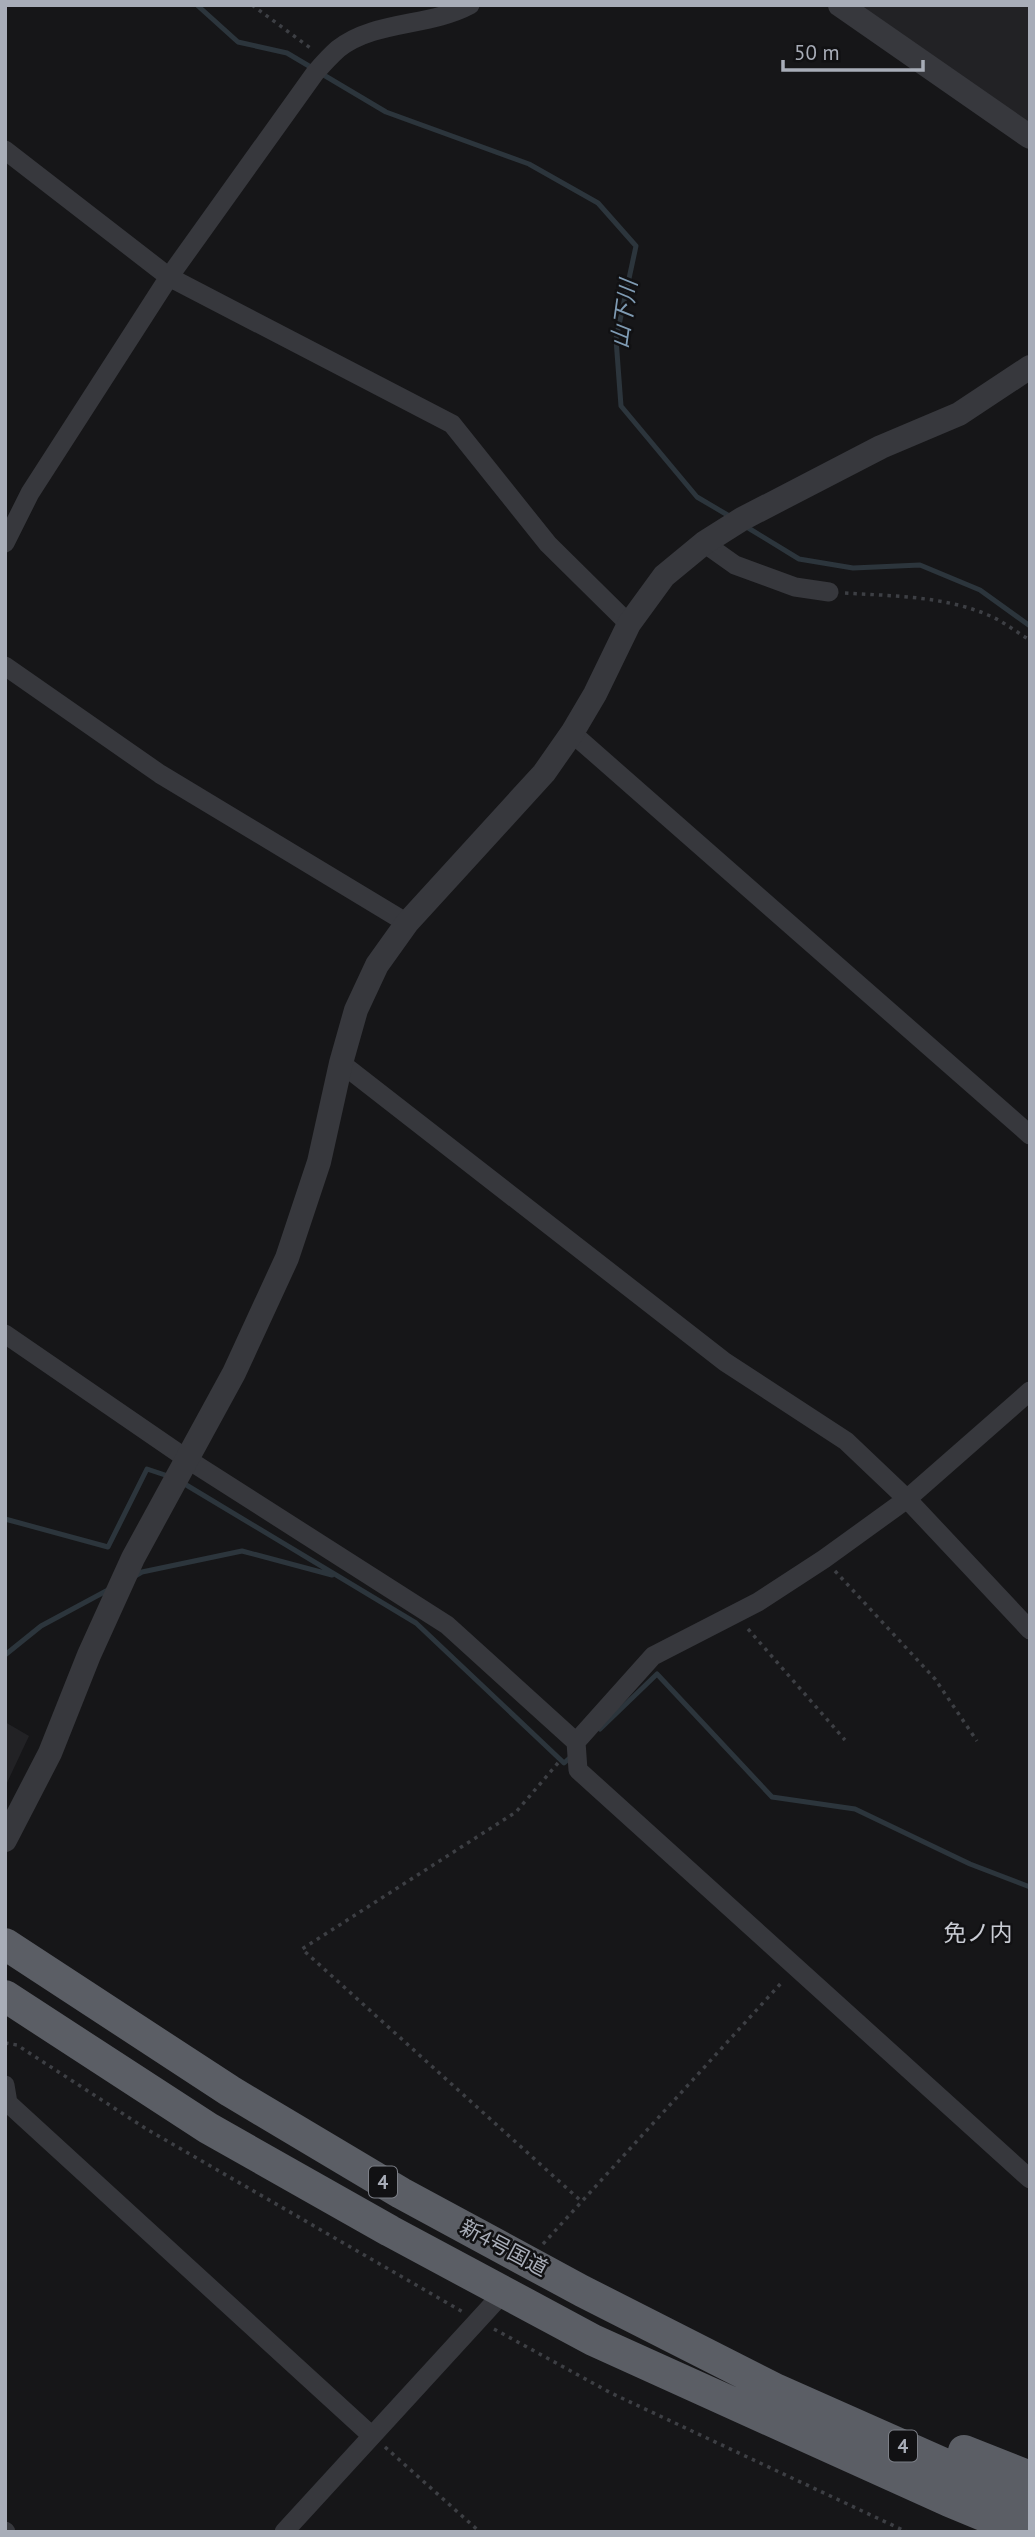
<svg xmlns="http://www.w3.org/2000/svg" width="1035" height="2537" viewBox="0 0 1035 2537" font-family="'PT Sans','Noto Sans JP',sans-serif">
<rect width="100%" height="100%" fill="#161618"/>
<path fill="#222225" d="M 858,5 L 1030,5 L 1030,124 Z
M 5,1722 L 29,1736 L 5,1787 Z"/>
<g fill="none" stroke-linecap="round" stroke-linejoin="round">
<path stroke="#2c353c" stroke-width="5" d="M 197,5 L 238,42 L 287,53 L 314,69
M 322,74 L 386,112 L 529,164 L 598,203 L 636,246 L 616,339 L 621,406 L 697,497 L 731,517
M 745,526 L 799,559 L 853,568 L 920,565 L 980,590 L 1030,626
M 183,1483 L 416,1623 L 564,1763 L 573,1755
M 5,1519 L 108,1547 L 147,1469 L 171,1477
M 135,1576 L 142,1572 L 242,1551 L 332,1575
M 5,1655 L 41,1626 L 108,1590
M 600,1729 L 657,1674 L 772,1797 L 855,1809 L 970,1864 L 1030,1887"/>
<path stroke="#3d3f44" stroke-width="3.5" stroke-dasharray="3.5 5" stroke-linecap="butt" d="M 252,5 L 313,50
M 845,593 C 892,596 944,596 988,615 C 1003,621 1016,632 1030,640
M 835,1571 L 935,1679 L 977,1741
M 748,1629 L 845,1740
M 558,1763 L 516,1812 L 302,1949 L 581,2201
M 5,2043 L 17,2045 L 148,2130 L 463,2312
M 543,2244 L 783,1981
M 494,2329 L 611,2393 L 907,2532
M 385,2447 L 480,2532"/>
<path stroke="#37383d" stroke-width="19" d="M 5,150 L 169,277 L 452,424 L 548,544 L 629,624
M 5,543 L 30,493 L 169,277 L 315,73 C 322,65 330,56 338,49 C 375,20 429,27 470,5
M 704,543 L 735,565 L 795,587 L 829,592
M 5,666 L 160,774 L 407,923
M 572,733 L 1030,1135
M 341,1063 L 725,1362 L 846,1441 L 907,1499 L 1030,1630
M 5,1334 L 187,1459 L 447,1625 L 576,1742 L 578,1770 L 1030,2179
M 576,1742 L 653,1656 L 758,1602 L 824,1559 L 907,1499 L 1030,1391
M 5,2085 L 8,2103 L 372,2436
M 5,2531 L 6,2532
M 284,2532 L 504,2292"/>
<path stroke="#37383d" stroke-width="24" d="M 840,5 L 1030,137
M 5,1840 L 50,1753 L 89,1655 L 133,1558 L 234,1373 L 287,1258 L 319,1162 L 341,1063 L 356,1010 L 377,965 L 407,923 L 544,773 L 572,733 L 595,694 L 629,624 L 664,576 L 704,543 L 742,519 L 881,447 L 959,414 L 1030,367"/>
<path stroke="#5b5e65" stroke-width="32" d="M 5,1944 L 230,2091 L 401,2193 L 582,2291 L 777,2390 L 1030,2502
M 5,1996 L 208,2128 L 390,2231 L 593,2340 L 949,2501 L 1024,2532
M 964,2451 L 1030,2477"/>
</g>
<g text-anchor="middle" stroke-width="5" stroke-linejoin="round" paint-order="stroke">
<g fill="#111113" stroke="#7b7e86" stroke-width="2">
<rect x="369" y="2166.5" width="28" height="31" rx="5"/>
<rect x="889" y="2430.5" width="28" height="31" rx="5"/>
</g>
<g font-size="19" font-weight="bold" fill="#a8adb8">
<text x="383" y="2189">4</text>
<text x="903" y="2453">4</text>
</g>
<g font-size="21" fill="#a8adb8" stroke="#111113">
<text transform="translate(504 2248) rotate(28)" y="7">新4号国道</text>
</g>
<g font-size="23" font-style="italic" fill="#7f9bb3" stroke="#111113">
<text transform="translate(624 314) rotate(-82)" y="8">山下川</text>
</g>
<g font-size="23" fill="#c9ccd4" stroke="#111113">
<text x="978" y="1941">免ノ内</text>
</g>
</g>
<rect width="1035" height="2537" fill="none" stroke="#a8adb8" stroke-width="14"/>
<path d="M783 60v10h140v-10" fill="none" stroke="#a8adb8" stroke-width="3.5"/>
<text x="794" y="60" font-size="21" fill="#a8adb8" stroke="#111113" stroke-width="5" paint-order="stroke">50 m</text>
</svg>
